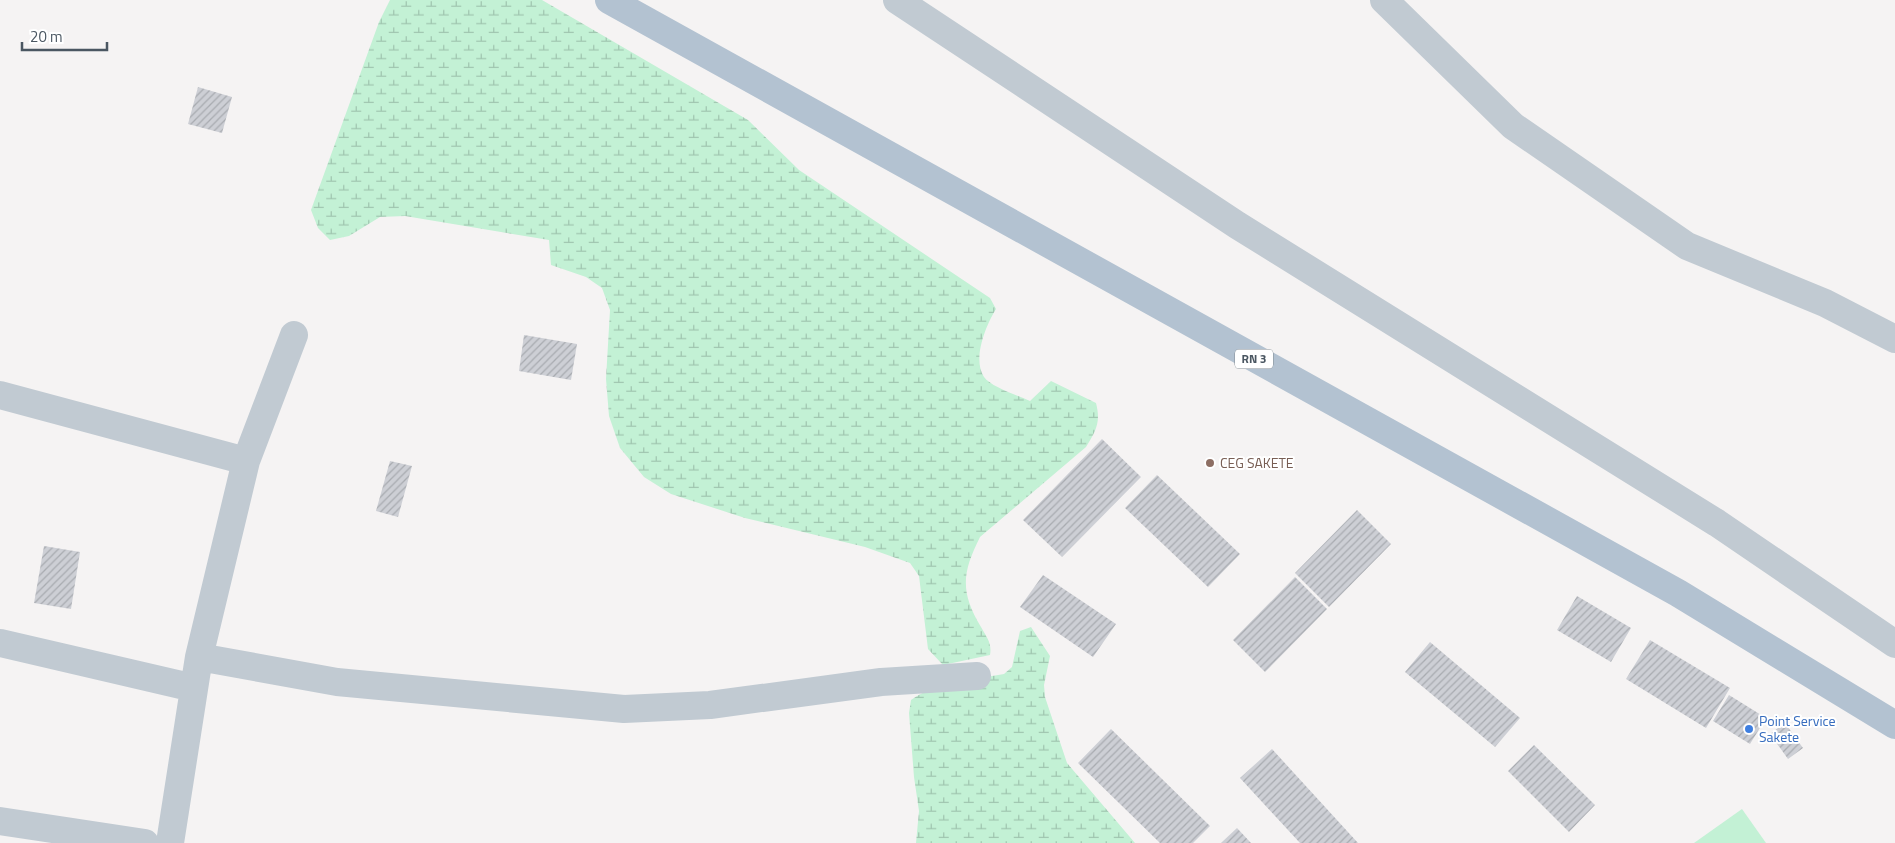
<svg xmlns="http://www.w3.org/2000/svg" width="1895" height="843" viewBox="0 0 1895 843" font-family="'Titillium Web',sans-serif">
<defs>
<pattern id="wetland-marsh" width="20" height="14" patternUnits="userSpaceOnUse" patternTransform="scale(1.25)"><rect width="20" height="14" fill="#c3f1d5"/><path d="M1 5h8M5 5V1M11 12h8M15 12V8" fill="none" stroke="#a0c6b0"/></pattern>
<pattern id="building-hatch" width="6" height="6" patternUnits="userSpaceOnUse" patternTransform="scale(1.25)"><rect width="6" height="6" fill="#cdcfd5"/><path d="M-1 1l2-2M0 6l6-6M5 7l2-2" fill="none" stroke="#a8abb0"/></pattern>
</defs>
<rect width="100%" height="100%" fill="#f5f3f3"/>
<path fill="#c3f1d5" d="M 1742,809 L 1766,843 L 1694,843 Z"/>
<path fill="url(#wetland-marsh)" d="M 390,0 L 542,0 L 748,120 L 799,170 L 990,298 L 996,309 C 986,325 972,359 984,377 C 991,387 1019,396 1030,401 L 1051,381 L 1096,403 C 1101,422 1096,431 1086,447 L 980,537 C 962,573 960,592 981,627 C 987,638 992,643 990,655 L 943,665 L 928,649 L 919,576 L 910,563 L 865,547 L 745,518 L 671,494 L 644,477 L 620,448 L 609,416 L 606,379 L 610,310 L 602,288 L 586,277 L 551,265 L 549,240 L 405,216 L 380,217 L 349,236 L 330,240 L 318,228 L 311,210 L 379,22 Z
M 1031,627 L 1050,656 L 1044,685 L 1045,697 L 1067,763 L 1135,843 L 916,843 L 919,811 L 914,777 L 909,713 L 911,700 C 937,681 973,680 1004,674 L 1012,667 L 1020,631 Z"/>
<path fill="url(#building-hatch)" d="M 198,87 L 232,97 L 222,133 L 188,124 Z
M 524,335 L 577,344 L 571,380 L 519,371 Z
M 1102,439 L 1141,477 L 1062,557 L 1023,520 Z
M 390,461 L 412,466 L 398,517 L 376,511 Z
M 1157,475 L 1240,554 L 1208,587 L 1125,508 Z
M 1357,510 L 1391,544 L 1329,607 L 1295,573 Z
M 44,546 L 80,552 L 71,609 L 34,603 Z
M 1043,575 L 1116,624 L 1093,657 L 1020,607 Z
M 1295,577 L 1327,609 L 1265,672 L 1233,640 Z
M 1577,596 L 1631,628 L 1611,662 L 1557,630 Z
M 1650,640 L 1730,688 L 1706,728 L 1626,679 Z
M 1430,642 L 1520,718 L 1495,747 L 1405,672 Z
M 1729,695 L 1766,718 L 1750,744 L 1713,721 Z
M 1785,723 L 1803,748 L 1788,759 L 1770,734 Z
M 1111,729 L 1210,826 L 1193,843 L 1160,843 L 1078,763 Z
M 1534,745 L 1595,805 L 1569,832 L 1508,771 Z
M 1272,749 L 1358,843 L 1300,843 L 1240,778 Z
M 1237,828 L 1251,843 L 1221,843 Z"/>
<g fill="none" stroke-linecap="round" stroke-linejoin="round">
<path stroke="#c1cad2" stroke-width="28" d="M 897,0 L 1237,225 L 1717,523 L 1895,644
M 1384,0 L 1513,126 L 1687,246 L 1825,303 L 1895,339
M 0,395 L 246,461
M 0,643 L 194,688
M 199,657 L 337,682 L 624,709 L 710,705 L 881,682 L 977,676
M 0,821 L 145,843
M 170,843 L 199,657 L 246,461 L 294,335"/>
<path stroke="#b3c2d1" stroke-width="28" d="M 609,0 L 1678,593 L 1895,725"/>
</g>
<circle fill="#8d6e63" stroke="#fff" stroke-width="2" cx="1210" cy="463" r="5"/>
<circle fill="#3f7fe0" stroke="#fff" stroke-width="2" cx="1749" cy="729" r="5"/>
<g text-anchor="middle" stroke-width="4" stroke-linejoin="round" paint-order="stroke">
<rect fill="#fff" stroke="#808990" stroke-width="1" x="1235" y="349.5" width="38" height="19" rx="4"/>
<g font-size="12" font-weight="bold" fill="#4a5661">
<text x="1254" y="363">RN 3</text>
</g>
<g font-size="14" fill="#785e54" stroke="#fff" text-anchor="start">
<text x="1220" y="468">CEG SAKETE</text>
</g>
<g font-size="14" fill="#366cbe" stroke="#fff" text-anchor="start">
<text x="1759" y="726">Point Service<tspan x="1759" dy="16">Sakete</tspan></text>
</g>
</g>
<path d="M22 42v8h85v-8" fill="none" stroke="#4a5661" stroke-width="2.5"/>
<text x="30" y="42" font-size="15" fill="#4a5661" stroke="#ffffff" stroke-width="4" paint-order="stroke">20 m</text>
</svg>
